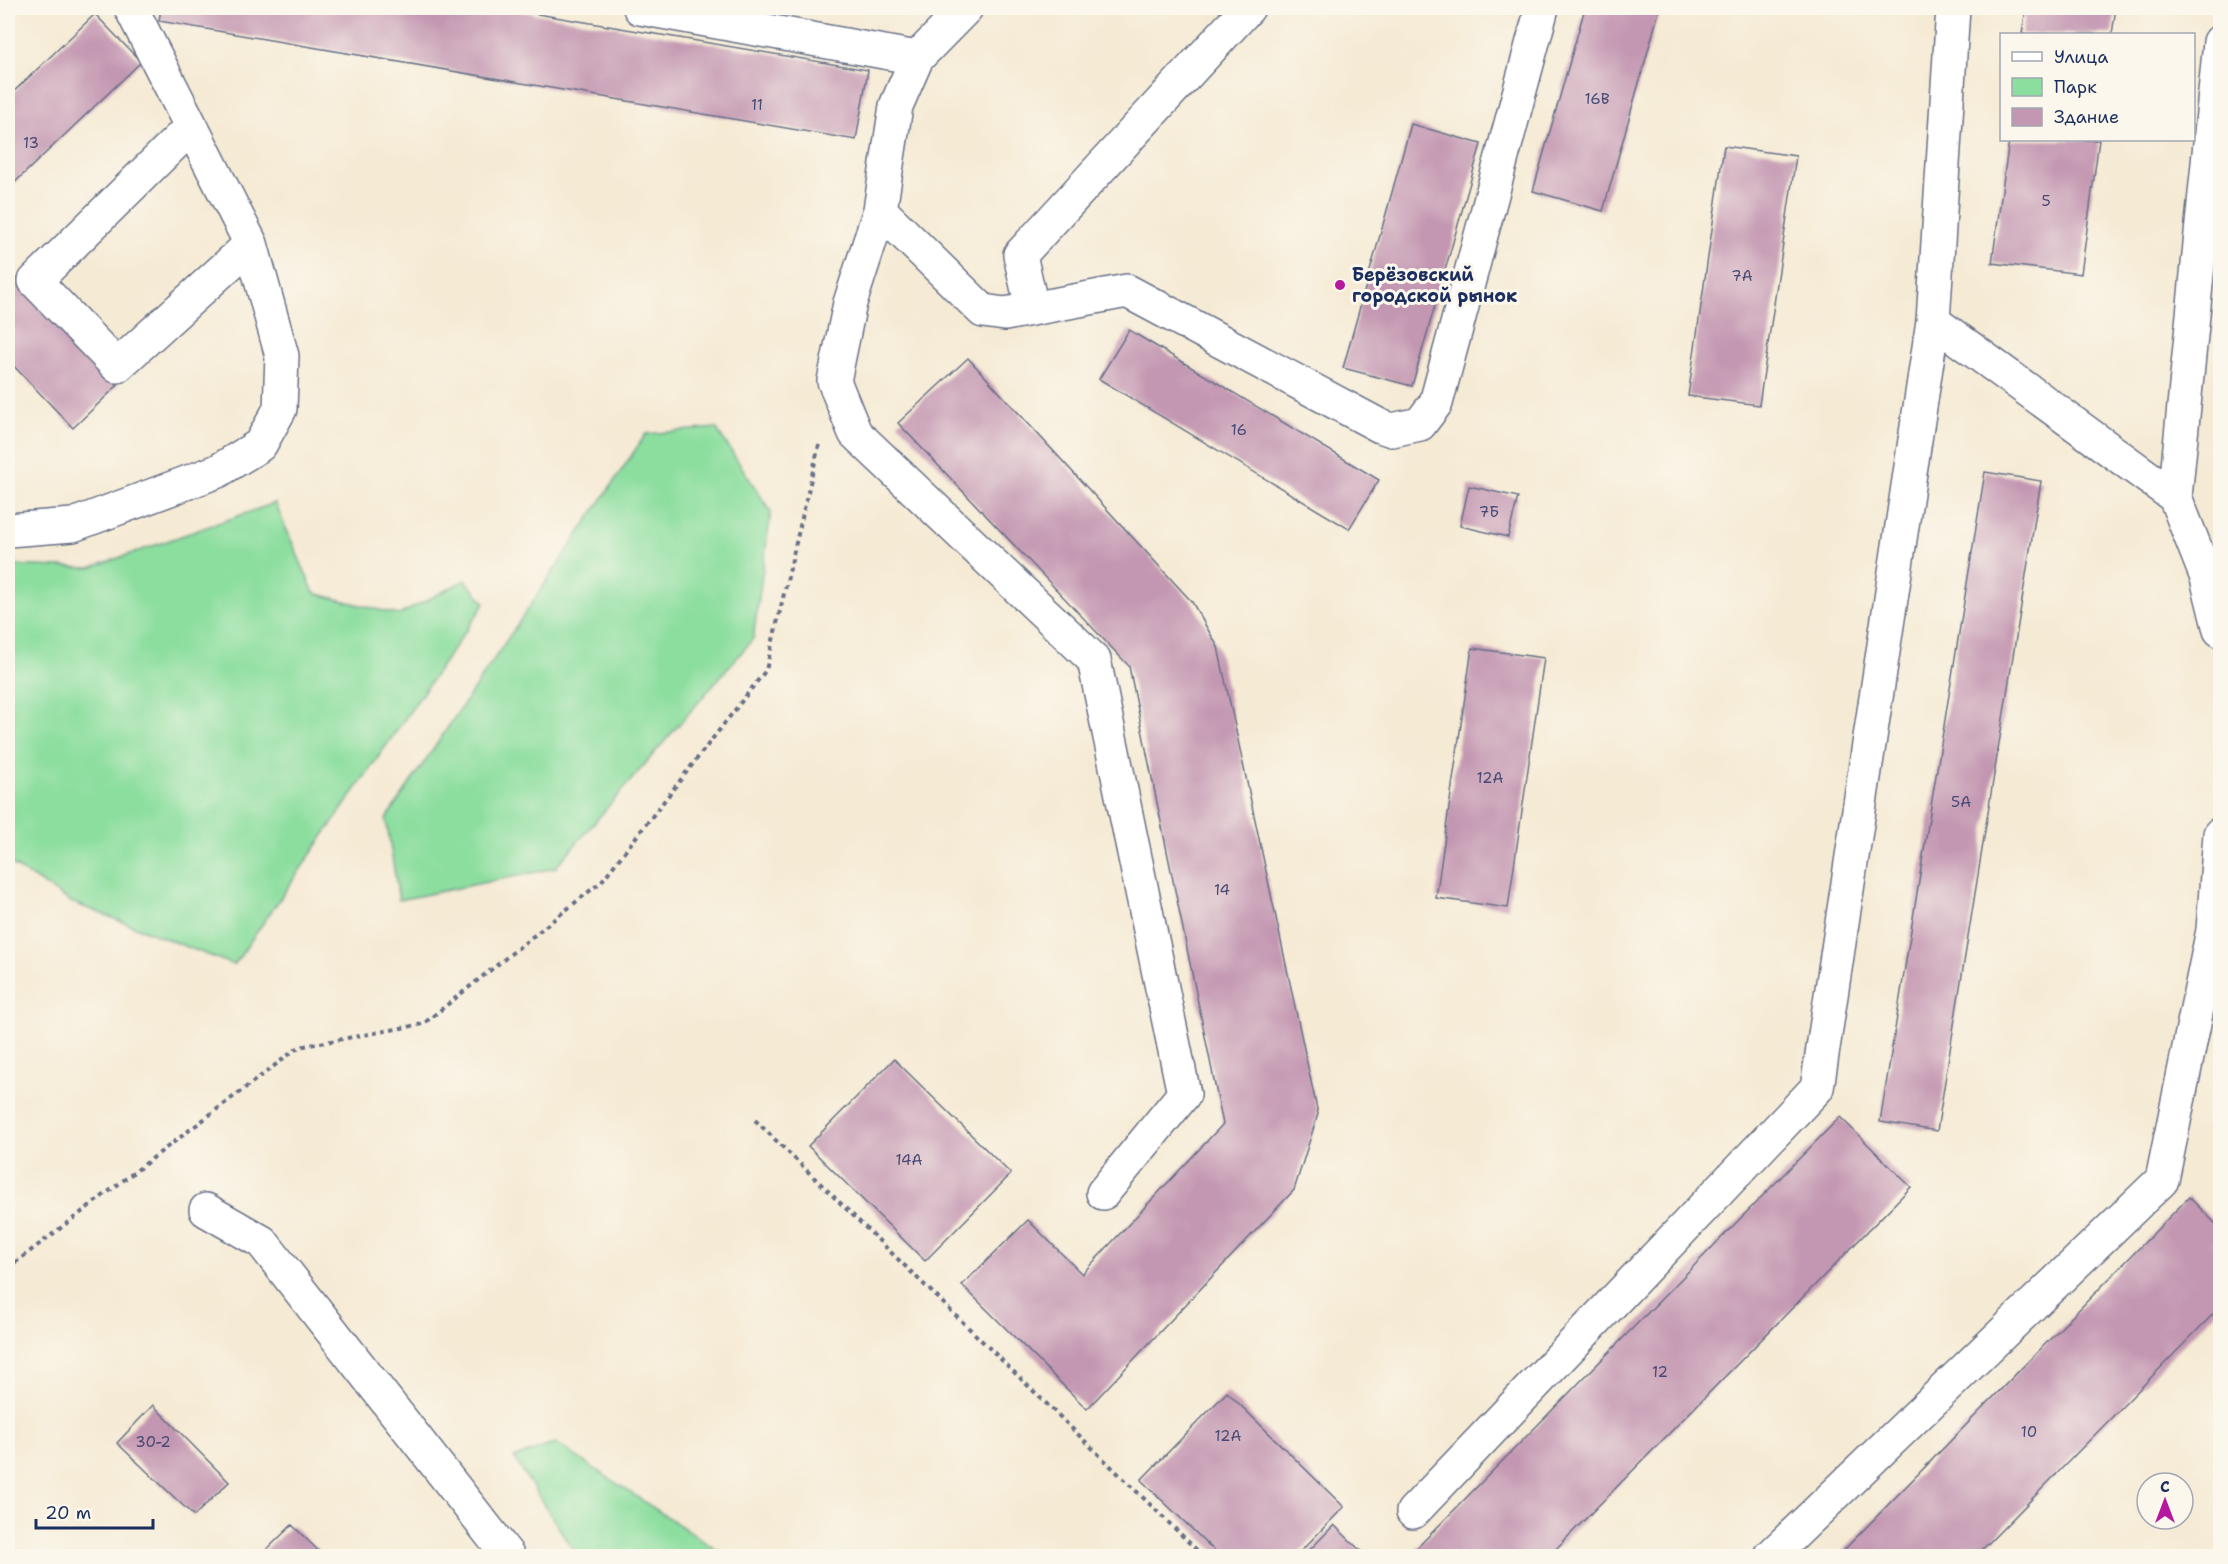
<svg xmlns="http://www.w3.org/2000/svg" width="2228" height="1564" viewBox="0 0 2228 1564" font-family="'Shantell Sans',sans-serif">
<rect width="100%" height="100%" fill="#fbf7ec"/>
<filter id="ink" filterUnits="userSpaceOnUse"><feTurbulence type="fractalNoise" baseFrequency=".0167" numOctaves="2"/><feDisplacementMap in="SourceGraphic" scale="12" xChannelSelector="R" yChannelSelector="G"/><feConvolveMatrix kernelMatrix="1 2 1 2 8 2 1 2 1" color-interpolation-filters="sRGB"/></filter>
<filter id="wash" filterUnits="userSpaceOnUse"><feTurbulence type="fractalNoise" baseFrequency=".008" numOctaves="4" result="noise"/><feDisplacementMap in="SourceGraphic" scale="24" xChannelSelector="R" yChannelSelector="G"/><feGaussianBlur stdDeviation="1.35" result="paint"/><feColorMatrix in="noise" values="0 0 0 0 0 0 0 0 0 0 0 0 0 0 0 0 0 1.4 0 .05"/><feComposite in="paint" operator="in"/></filter>
<g filter="url(#wash)">
<rect width="100%" height="100%" fill="#f5ead4"/>
<path fill="#8cde9f" stroke="#54867e" stroke-width="1.5" d="M 716,428 L 771,512 L 753,639 L 555,868 L 399,900 L 386,819 L 646,434 Z
M 275,503 L 314,593 L 399,615 L 465,580 L 485,603 L 234,965 L 71,902 L 10,863 L 8,865 L 8,565 L 90,568 Z
M 556,1443 L 726,1556 L 577,1556 L 514,1458 Z"/>
<g id="blocks">
<path fill="#c396b1" d="M 161,8 L 502,8 L 868,70 L 856,140 L 159,21 Z
M 1585,8 L 1660,8 L 1603,211 L 1533,191 Z
M 2026,8 L 2116,8 L 2112,34 L 2022,34 Z
M 95,14 L 141,62 L 8,189 L 8,97 Z
M 1411,124 L 1481,144 L 1412,386 L 1343,368 Z
M 2009,140 L 2099,140 L 2081,274 L 1992,263 Z
M 1724,146 L 1796,156 L 1759,405 L 1688,396 Z
M 8,270 L 118,385 L 73,428 L 8,360 Z
M 1129,330 L 1379,480 L 1349,529 L 1099,379 Z
M 968,358 L 1192,602 L 1218,647 L 1318,1114 L 1294,1190 L 1087,1409 L 962,1285 L 1028,1220 L 1082,1274 L 1223,1124 L 1129,666 L 898,423 Z
M 1985,472 L 2041,481 L 1937,1131 L 1880,1122 Z
M 1469,486 L 1518,497 L 1508,537 L 1460,526 Z
M 1472,648 L 1544,658 L 1508,908 L 1436,898 Z
M 894,1059 L 1011,1174 L 925,1261 L 808,1146 Z
M 1840,1117 L 1911,1187 L 1549,1556 L 1409,1556 Z
M 2189,1197 L 2220,1228 L 2220,1307 L 1976,1556 L 1838,1556 Z
M 1227,1392 L 1344,1507 L 1296,1556 L 1220,1556 L 1141,1480 Z
M 153,1405 L 229,1482 L 194,1516 L 117,1443 Z
M 292,1525 L 324,1556 L 260,1556 Z
M 1334,1525 L 1366,1556 L 1304,1556 Z"/>
</g>
</g>
<g filter="url(#ink)">
<use href="#blocks" fill-opacity="0" stroke="#677087" stroke-width="1.5"/>
<g fill="none" stroke-linecap="round" stroke-linejoin="round">
<defs>
<path id="minor" d="M 640,8 L 917,58
M 966,8 L 917,58 L 896,106 L 880,210 L 983,311 L 1005,314 L 1127,291 L 1380,426 L 1392,430 L 1420,424 L 1436,403 L 1542,8
M 190,128 L 35,281 L 117,366 L 251,244
M 880,210 L 850,303 L 834,381 L 855,433 L 1094,660 L 1184,1094 L 1103,1193
M 1032,308 L 1020,255 L 1248,8
M 1933,321 L 2175,497 L 2207,578 L 2220,630
M 2175,497 L 2220,42
M 8,530 L 73,525 L 218,471 L 260,445 L 280,409 L 282,356 L 251,244 L 131,8
M 206,1210 L 262,1242 L 508,1556
M 1413,1512 L 1817,1088 L 1933,321 L 1953,8
M 1771,1556 L 2162,1180 L 2213,930 L 2220,834"/>
</defs>
<use href="#minor" stroke="#677087" stroke-width="36"/>
<path stroke="#677087" stroke-width="4" stroke-dasharray="4.5 4.5" stroke-linecap="butt" d="M 755,1120 L 1203,1556
M 8,1268 L 299,1047 L 423,1024 L 601,882 L 766,670 L 819,445"/>
<use href="#minor" stroke="#fff" stroke-width="33"/>
</g>
</g>
<circle fill="#b5179e" stroke="#fbf7ec" stroke-width="2" cx="1340" cy="285" r="6"/>
<g text-anchor="middle" stroke-width="6" stroke-linejoin="round" paint-order="stroke">
<g font-size="15" fill="#454973">
<text x="1597" y="104">16В</text>
<text x="757" y="110">11</text>
<text x="31" y="148">13</text>
<text x="2046" y="206">5</text>
<text x="1742" y="281">7А</text>
<text x="1239" y="435">16</text>
<text x="1489" y="517">7Б</text>
<text x="1490" y="783">12А</text>
<text x="1961" y="807">5А</text>
<text x="1222" y="895">14</text>
<text x="909" y="1165">14А</text>
<text x="1660" y="1377">12</text>
<text x="2029" y="1437">10</text>
<text x="1228" y="1441">12А</text>
<text x="153" y="1447">30-2</text>
</g>
<g font-size="18" font-weight="bold" fill="#1b2f5e" stroke="#fbf7ec" text-anchor="start">
<text x="1352" y="281">Берёзовский<tspan x="1352" dy="21">городской рынок</tspan></text>
</g>
</g>
<rect width="2228" height="1564" fill="none" stroke="#fbf7ec" stroke-width="30"/>
<rect x="2000" y="33" width="195" height="108" fill="#fbf7ec" stroke="#a1a7b3" stroke-width="1.5"/>
<rect x="2012" y="52" width="30" height="9" fill="#ffffff" stroke="#a1a7b3" stroke-width="1.5"/>
<text x="2054" y="63" font-size="18" fill="#1b2f5e">Улица</text>
<rect x="2012" y="78" width="30" height="18" fill="#8cde9f" stroke="#a1a7b3" stroke-width="1.5"/>
<text x="2054" y="93" font-size="18" fill="#1b2f5e">Парк</text>
<rect x="2012" y="108" width="30" height="18" fill="#c396b1" stroke="#a1a7b3" stroke-width="1.5"/>
<text x="2054" y="123" font-size="18" fill="#1b2f5e">Здание</text>
<g transform="translate(2165 1501)"><circle r="28" fill="#fbf7ec" stroke="#a1a7b3" stroke-width="1.5"/>
<path d="M0-4.5L10 22L0 15L-10 22Z" fill="#b5179e"/>
<text y="-9" font-size="16" font-weight="bold" text-anchor="middle" fill="#1b2f5e">С</text>
</g>
<path d="M36 1519v9h117v-9" fill="none" stroke="#1b2f5e" stroke-width="3"/>
<text x="45" y="1519" font-size="18" fill="#1b2f5e" stroke="#fbf7ec" stroke-width="4.5" paint-order="stroke">20 m</text>
</svg>
